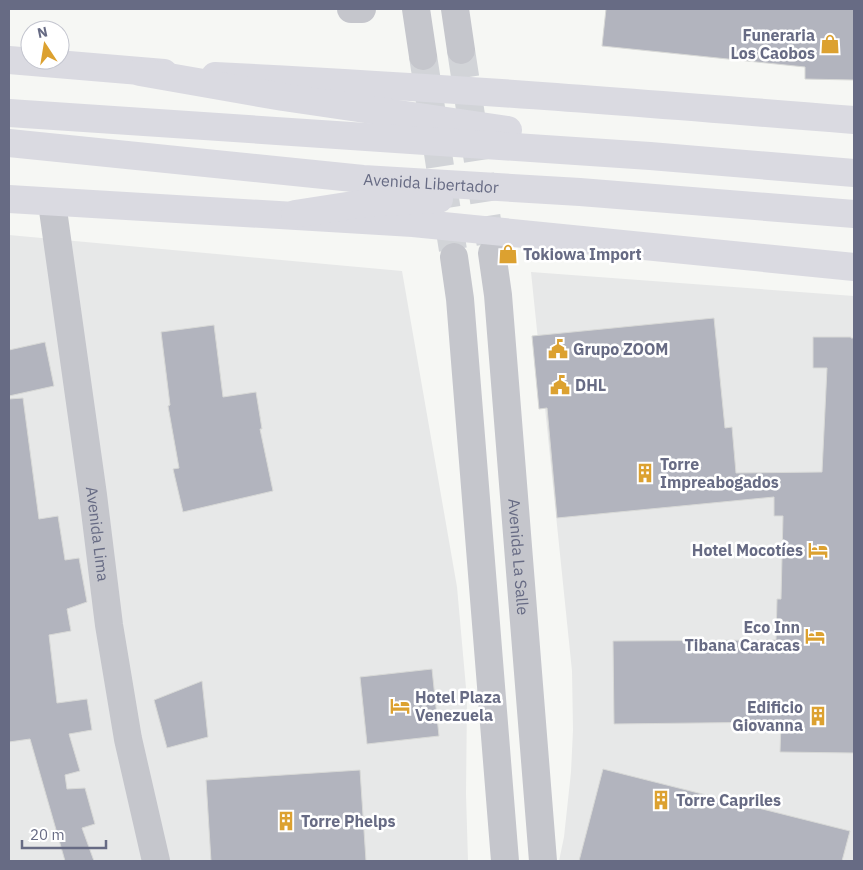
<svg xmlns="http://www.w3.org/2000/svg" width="863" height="870" viewBox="0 0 863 870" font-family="'IBM Plex Sans',sans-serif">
<rect width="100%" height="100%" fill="#f6f7f4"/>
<path fill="#e7e8e8" d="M 9,235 L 402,271 L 457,587 L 467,699 L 466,794 L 468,861 L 9,861 Z
M 531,272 L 854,296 L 854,861 L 559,861 L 564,837 L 571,772 L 573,730 L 572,671 Z"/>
<path fill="#b2b4be" stroke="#d8d9d7" d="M 606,9 L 854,9 L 854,80 L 805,79 L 805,67 L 602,46 Z
M 714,318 L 725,428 L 732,427 L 736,473 L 822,472 L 827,368 L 813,368 L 813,337 L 851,337 L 851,338 L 854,338 L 854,753 L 780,752 L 781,722 L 614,724 L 613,641 L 776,640 L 777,599 L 781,599 L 783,516 L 774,516 L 774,497 L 557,518 L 547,408 L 539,409 L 532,336 Z
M 214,325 L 223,397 L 256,392 L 262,429 L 260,429 L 273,491 L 183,512 L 173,469 L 179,468 L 168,406 L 170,405 L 161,332 Z
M 45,342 L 54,386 L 9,396 L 9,350 Z
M 23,398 L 39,519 L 58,516 L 65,560 L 79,558 L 87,602 L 67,609 L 71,631 L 49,635 L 57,703 L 87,699 L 92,730 L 69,734 L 80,771 L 65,775 L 67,789 L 85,788 L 95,824 L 82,828 L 94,861 L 65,861 L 30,739 L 9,742 L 9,399 Z
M 432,669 L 439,736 L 367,744 L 360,677 Z
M 202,681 L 208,737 L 167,748 L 154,700 Z
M 603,769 L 850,831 L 842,861 L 579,861 Z
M 360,770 L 366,861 L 211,861 L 206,780 Z"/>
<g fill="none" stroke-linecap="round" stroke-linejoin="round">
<path stroke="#d2d4d8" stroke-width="28" stroke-dasharray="28 14" stroke-linecap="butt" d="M 461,50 L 492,253
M 423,56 L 454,257"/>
<g stroke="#c5c6cc" stroke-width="28">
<path d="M 351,9 L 362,9"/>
<path d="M 416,9 L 423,56"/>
<path d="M 455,9 L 461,50"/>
<path id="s1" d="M 52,203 L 93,495 L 109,625 L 128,739 L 156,861"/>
<path id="s2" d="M 492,253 L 498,295 L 543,861"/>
<path d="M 454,257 L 460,299 L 505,861"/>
</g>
<path stroke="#dadae1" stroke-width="28" d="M 9,60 L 164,73
M 215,76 C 428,86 641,103 854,120
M 9,199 L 413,223 L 854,267"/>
<g stroke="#dadae1" stroke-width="28">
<path d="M 140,72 L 283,97 L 508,130"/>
<path d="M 9,113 L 650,156 L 854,173"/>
<path id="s3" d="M 9,143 L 363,179 L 580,192 L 854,214"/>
<path d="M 295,214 L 366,203 L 439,199"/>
</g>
</g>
<defs>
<symbol id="shop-bare" viewBox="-9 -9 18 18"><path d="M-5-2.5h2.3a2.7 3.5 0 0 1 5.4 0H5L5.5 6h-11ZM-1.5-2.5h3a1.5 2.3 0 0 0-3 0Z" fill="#dca130" stroke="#fff" stroke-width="2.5" paint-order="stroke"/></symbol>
<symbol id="civic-bare" viewBox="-9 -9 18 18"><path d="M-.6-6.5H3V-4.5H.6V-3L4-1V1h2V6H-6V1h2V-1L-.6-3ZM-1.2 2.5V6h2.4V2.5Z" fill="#dca130" stroke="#fff" stroke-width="2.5" paint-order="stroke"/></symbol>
<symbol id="building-bare" viewBox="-9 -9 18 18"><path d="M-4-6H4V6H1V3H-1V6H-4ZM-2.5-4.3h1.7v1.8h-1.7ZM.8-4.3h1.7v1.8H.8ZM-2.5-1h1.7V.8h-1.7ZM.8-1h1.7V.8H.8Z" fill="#dca130" stroke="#fff" stroke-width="2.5" paint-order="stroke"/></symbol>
<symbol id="hotel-bare" viewBox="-9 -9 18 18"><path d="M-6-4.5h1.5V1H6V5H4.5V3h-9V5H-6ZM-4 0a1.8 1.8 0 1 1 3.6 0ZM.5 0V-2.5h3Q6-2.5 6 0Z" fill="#dca130" stroke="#fff" stroke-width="2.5" paint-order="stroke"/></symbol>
</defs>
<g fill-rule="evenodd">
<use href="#shop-bare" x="816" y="30" width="28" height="28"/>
<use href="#shop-bare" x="494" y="240" width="28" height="28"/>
<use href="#civic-bare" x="544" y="335" width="28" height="28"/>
<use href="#civic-bare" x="546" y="371" width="28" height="28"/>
<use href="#building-bare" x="631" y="459" width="28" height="28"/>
<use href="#hotel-bare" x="804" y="536" width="28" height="28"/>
<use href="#hotel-bare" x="801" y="622" width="28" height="28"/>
<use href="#hotel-bare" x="386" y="692" width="28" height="28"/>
<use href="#building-bare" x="804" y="702" width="28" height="28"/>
<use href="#building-bare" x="647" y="786" width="28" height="28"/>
<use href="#building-bare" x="272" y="807" width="28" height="28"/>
</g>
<g text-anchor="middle" stroke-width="5" stroke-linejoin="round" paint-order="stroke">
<g font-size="16" font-weight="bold" fill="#676b84" stroke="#fff" text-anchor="start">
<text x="815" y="41" text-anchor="end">Funeraria<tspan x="815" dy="18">Los Caobos</tspan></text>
<text x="523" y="260">Tokiowa Import</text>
<text x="573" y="355">Grupo ZOOM</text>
<text x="575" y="391">DHL</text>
<text x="660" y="470">Torre<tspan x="660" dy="18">Impreabogados</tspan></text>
<text x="803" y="556" text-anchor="end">Hotel Mocotíes</text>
<text x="800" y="633" text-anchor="end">Eco Inn<tspan x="800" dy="18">Tibana Caracas</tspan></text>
<text x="415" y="703">Hotel Plaza<tspan x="415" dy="18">Venezuela</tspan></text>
<text x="803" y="713" text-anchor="end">Edificio<tspan x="803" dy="18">Giovanna</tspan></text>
<text x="676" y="806">Torre Capriles</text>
<text x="301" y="827">Torre Phelps</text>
</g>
<g font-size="16" fill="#676b84" stroke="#fff">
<text dy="6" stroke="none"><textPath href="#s3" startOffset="424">Avenida Libertador</textPath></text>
<text dy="6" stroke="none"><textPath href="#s1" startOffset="334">Avenida Lima</textPath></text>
<text dy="6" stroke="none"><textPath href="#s2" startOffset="305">Avenida La Salle</textPath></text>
</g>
</g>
<rect width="863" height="870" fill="none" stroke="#676b84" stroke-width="20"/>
<g transform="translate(45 45) rotate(348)"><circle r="24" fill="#ffffff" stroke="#c2c4ce"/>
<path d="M0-4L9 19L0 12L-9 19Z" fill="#dca130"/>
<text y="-8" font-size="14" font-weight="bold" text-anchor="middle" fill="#676b84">N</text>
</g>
<path d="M22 840v8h84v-8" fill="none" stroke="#676b84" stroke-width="2.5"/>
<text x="30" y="840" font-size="15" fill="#676b84" stroke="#ffffff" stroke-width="4" paint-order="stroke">20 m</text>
</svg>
